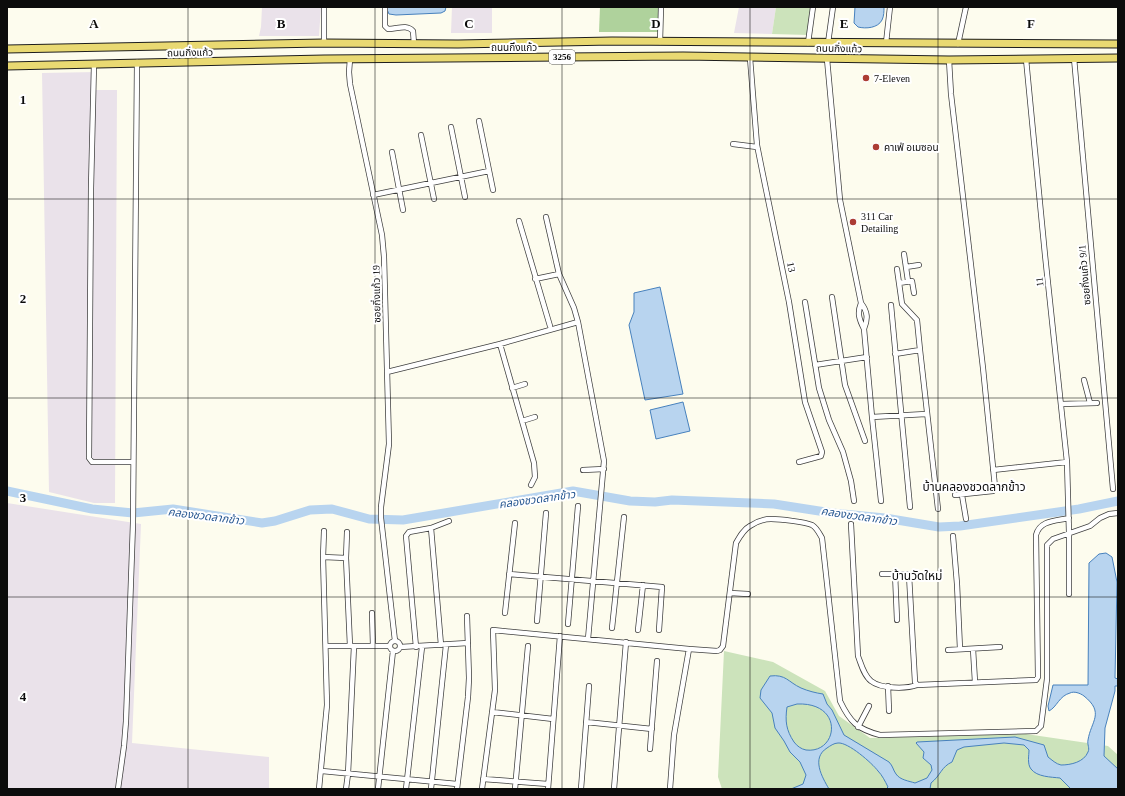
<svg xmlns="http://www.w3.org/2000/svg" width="1125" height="796" viewBox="0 0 1125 796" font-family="'Times New Roman','Noto Sans Thai',serif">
<rect width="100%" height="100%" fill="#fdfcee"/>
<path fill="#eae2ea" d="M 262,7 L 321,7 L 319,36 L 259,36 L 261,27 Z
M 452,7 L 492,7 L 492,33 L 451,33 Z
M 739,7 L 776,7 L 772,34 L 734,33 Z
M 96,72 L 96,90 L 117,90 L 115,503 L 94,503 L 49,492 L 42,73 Z
M 7,503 L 141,524 L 132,743 L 269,757 L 269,789 L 7,789 Z"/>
<path fill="#cce3bb" d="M 776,7 L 811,7 L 808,35 L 772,34 Z
M 724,651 L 773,662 L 825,691 L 839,716 L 870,738 L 1026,734 L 1108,746 L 1118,755 L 1118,789 L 722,789 L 718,777 Z"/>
<path fill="#afd29c" d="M 600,7 L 658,7 L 658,32 L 599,32 Z"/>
<path fill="#b8d4ef" stroke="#4781bd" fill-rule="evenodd" d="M 386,7 L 446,7 L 445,11 L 441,13 L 396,15 L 389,14 Z
M 855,7 L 884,7 C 884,11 884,16 882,20 C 878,28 866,29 858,27 L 854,23 Z
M 660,287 L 683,394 L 645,400 L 629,325 L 634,312 L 634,293 Z
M 683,402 L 690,431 L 656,439 L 650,410 Z
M 1106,553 L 1112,557 L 1117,582 L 1115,678 L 1118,679 L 1118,686 L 1115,686 L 1115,691 L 1105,728 L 1104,756 L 1118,769 L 1118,789 L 1071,789 L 1060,778 C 1051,777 1037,777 1031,769 C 1027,764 1029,755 1029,750 L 1024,745 L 1004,743 L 964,747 L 957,750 L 952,762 C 941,767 941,775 931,783 L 930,789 L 886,789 L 888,787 C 885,781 882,775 878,771 C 872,763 848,742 838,743 C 834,743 830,746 827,748 C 811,758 822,777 829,789 L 791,789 L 803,784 L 806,775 L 800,762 L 790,752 L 784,741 L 775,728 L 772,713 L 760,698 L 761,690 L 770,676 C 786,674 788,682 801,688 C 808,691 816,693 823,694 L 827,704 L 832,710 L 844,735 L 889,762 C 893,766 893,770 896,774 C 900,780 909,781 915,783 L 927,778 L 932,770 L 931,765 L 923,758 L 924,752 L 916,743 L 917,742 L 1015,737 L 1044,745 L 1048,757 C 1052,760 1056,764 1061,765 C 1071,765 1084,762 1088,752 C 1090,748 1087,745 1088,740 C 1091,721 1105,713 1084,696 C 1080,693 1074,691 1070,693 C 1059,696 1057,707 1049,711 L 1048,706 L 1053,685 L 1088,685 L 1089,563 L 1099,554 ZM 797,704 C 845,702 838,754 806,750 C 801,749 797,746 794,742 C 786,730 785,721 787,707 Z"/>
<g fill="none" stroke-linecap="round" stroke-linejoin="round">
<path stroke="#b8d4ef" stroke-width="9" d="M 7,491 L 92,509 L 133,513 L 173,509 L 262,523 L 275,521 L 310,510 L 332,509 L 369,519 L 403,520 L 573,491 L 630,501 L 655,502 L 672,500 L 774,504 L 832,513 L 885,518 L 939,527 L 960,526 L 1079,509 L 1118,501"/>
<defs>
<path id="minor" d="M 385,7 L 385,26 L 388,29 C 398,29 406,24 413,31 L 414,44
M 660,42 L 661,7
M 324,43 L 324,7
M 808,43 L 813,7
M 828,43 L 833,7
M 886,43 L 890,7
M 958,44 L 966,7
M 750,58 L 757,145 L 761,165 L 789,302 L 805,402 L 822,452 L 821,456 L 799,462
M 1074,58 L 1113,489
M 350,59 L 349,72 L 350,84 L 382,235 L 384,257 L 389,444 L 381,507 L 381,518 L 395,641
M 827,59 L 840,200 L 861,303 C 868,312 868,319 864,329
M 1026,59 L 1045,255 L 1067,462 L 1069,533 L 1069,594
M 949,60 L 951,94 L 983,368 L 995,487 L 993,491 L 955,495
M 94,64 L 91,188 L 89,458 L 92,462 L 133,462
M 479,121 L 493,190
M 451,127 L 465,197
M 421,135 L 434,199
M 733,144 L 757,147
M 392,152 L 403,210
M 373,195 L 489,171
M 546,217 L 559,274 L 574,308 L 578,322 L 604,461 L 588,639
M 519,221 L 550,326
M 904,254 L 908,281
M 906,267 L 919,265
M 535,279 L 559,274
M 899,283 L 912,281 L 914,293
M 832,297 L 845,385 L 865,441
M 805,302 L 819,388 L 829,420 L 843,452 L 851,481 L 854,501
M 861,303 C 857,313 859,319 864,329 L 872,417 L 881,501
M 891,305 L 910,507
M 500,344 L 534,463 L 535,477 L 531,485
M 920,350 L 938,509
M 895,354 L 920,350 L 917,320 L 902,304 L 897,269
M 815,365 L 867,357
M 387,372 L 500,344 L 578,322
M 1084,380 L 1090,403
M 512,388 L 525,384
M 1061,404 L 1097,403
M 872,417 L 926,414
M 522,421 L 535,417
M 583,470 L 604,469
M 993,470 L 1067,462
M 962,495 L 966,519
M 851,524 L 858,656 C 861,664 864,676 871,681 C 881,689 906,689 917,685 L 1036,680 L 1038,677 L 1036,535 C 1040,520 1056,521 1069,518
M 431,528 L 441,645
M 347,532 L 346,558 L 350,646
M 953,536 L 957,584 L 960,649
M 323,557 L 346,558
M 895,573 L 897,620
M 509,574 L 662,587 L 659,630
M 882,574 L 908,574 L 909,575 L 915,682 L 917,685
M 730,593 L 748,594
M 372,613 L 373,646
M 505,613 L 515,523
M 537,621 L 546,513
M 568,624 L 578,506
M 612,628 L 624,517
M 638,630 L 643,585
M390 646a5 5 0 1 1 10 0a5 5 0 1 1-10 0Z
M 326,646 L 390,646
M 400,647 L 468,643
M 416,647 L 406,536 L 409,532 L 431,528 L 449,521
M 973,649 L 975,682
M 948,650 L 1000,647
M 888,686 L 889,711
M 492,712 L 553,719
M 586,722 L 652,729
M 858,727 L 869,706
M 650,749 L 657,661
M 322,771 L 457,784
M 483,779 L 548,784
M 118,789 L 124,746 L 126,721 L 133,523 L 137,62
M 319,789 L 327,705 L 323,557 L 324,531
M 346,789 L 348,774 L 354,646
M 378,789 L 393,651
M 406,789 L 422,647
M 431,789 L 446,645
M 457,789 L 468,697 L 469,678 L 467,616
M 482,789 L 495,690 L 493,630 L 689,649 L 717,651 L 720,650 L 723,646 L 736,543 C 740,536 744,529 750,526 C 756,522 765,519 771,519 C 780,519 805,522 812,525 C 817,528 819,533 822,538 L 840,701 C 850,722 857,729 880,735 L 1036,731 L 1041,726 L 1047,679 L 1047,545 L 1053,539 L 1090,526 L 1100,518 L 1109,514 L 1118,513
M 515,789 L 528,646
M 548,789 L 560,636
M 581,789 L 589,686
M 614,789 L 626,642
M 670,789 L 674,735 L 689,649"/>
<path id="primary" d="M 7,49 L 324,43 L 458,44 L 612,41 L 1118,44
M 7,66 L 324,59 L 562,57 L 683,56 L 949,60 L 1118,58"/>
</defs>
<use href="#minor" stroke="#3f3f3f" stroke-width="6"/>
<use href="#primary" stroke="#1d1d1d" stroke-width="9"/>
<use href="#minor" stroke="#fff" stroke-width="4.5"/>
<use href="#primary" stroke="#e9d972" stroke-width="7"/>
</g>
<path fill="none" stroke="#0c0c0c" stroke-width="1" stroke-opacity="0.55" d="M 188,7 L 188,789M 375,7 L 375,789M 562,7 L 562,789M 750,7 L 750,789M 938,7 L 938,789M 7,199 L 1118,199M 7,398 L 1118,398M 7,597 L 1118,597"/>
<g fill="#ac3c34" stroke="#fff" stroke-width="1.5">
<circle cx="866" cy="78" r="4"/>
<circle cx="876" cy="147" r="4"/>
<circle cx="853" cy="222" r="4"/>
</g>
<g text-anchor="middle" stroke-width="4" stroke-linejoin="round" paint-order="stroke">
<rect fill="#fff" stroke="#555" stroke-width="1" x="549" y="50" width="26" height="14" rx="3"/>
<g font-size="9" font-weight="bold" fill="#0c0c0c">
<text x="562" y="60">3256</text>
</g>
<g font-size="10" fill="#0c0c0c" stroke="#fff">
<text x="514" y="51">ถนนกิ่งแก้ว</text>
<text transform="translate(839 48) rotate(1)" y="4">ถนนกิ่งแก้ว</text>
<text transform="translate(190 52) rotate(-1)" y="4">ถนนกิ่งแก้ว</text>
<text transform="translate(792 267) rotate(79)" y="4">13</text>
<text transform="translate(1084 275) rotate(-95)" y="4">ซอยกิ่งแก้ว 9/1</text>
<text transform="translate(1039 282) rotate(-96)" y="4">11</text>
<text transform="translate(376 294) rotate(-91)" y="4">ซอยกิ่งแก้ว 19</text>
</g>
<g font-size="10" fill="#0c0c0c" stroke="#fff" text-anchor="start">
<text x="874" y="82">7-Eleven</text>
<text x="884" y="151">คาเฟ่ อเมซอน</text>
<text x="861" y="220">311 Car<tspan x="861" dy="12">Detailing</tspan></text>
</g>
<g font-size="11" font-style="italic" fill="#245590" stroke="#fff">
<text transform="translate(537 499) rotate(-8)" y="4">คลองชวดลากข้าว</text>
<text transform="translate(206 516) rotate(7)" y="4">คลองชวดลากข้าว</text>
<text transform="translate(859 516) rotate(8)" y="4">คลองชวดลากข้าว</text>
</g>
<g font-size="12" fill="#0c0c0c" stroke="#fff">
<text x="974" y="491">บ้านคลองชวดลากข้าว</text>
<text x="917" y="580">บ้านวัดใหม่</text>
</g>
</g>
<g font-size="13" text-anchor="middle" font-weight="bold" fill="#0c0c0c" stroke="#fff" stroke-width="4" stroke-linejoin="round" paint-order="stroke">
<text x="94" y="28">A</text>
<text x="281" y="28">B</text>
<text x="469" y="28">C</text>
<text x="656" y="28">D</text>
<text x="844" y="28">E</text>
<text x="1031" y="28">F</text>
<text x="23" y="104">1</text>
<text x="23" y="303">2</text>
<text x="23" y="502">3</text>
<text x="23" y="701">4</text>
</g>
<rect width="1125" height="796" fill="none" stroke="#0c0c0c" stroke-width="16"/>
</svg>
